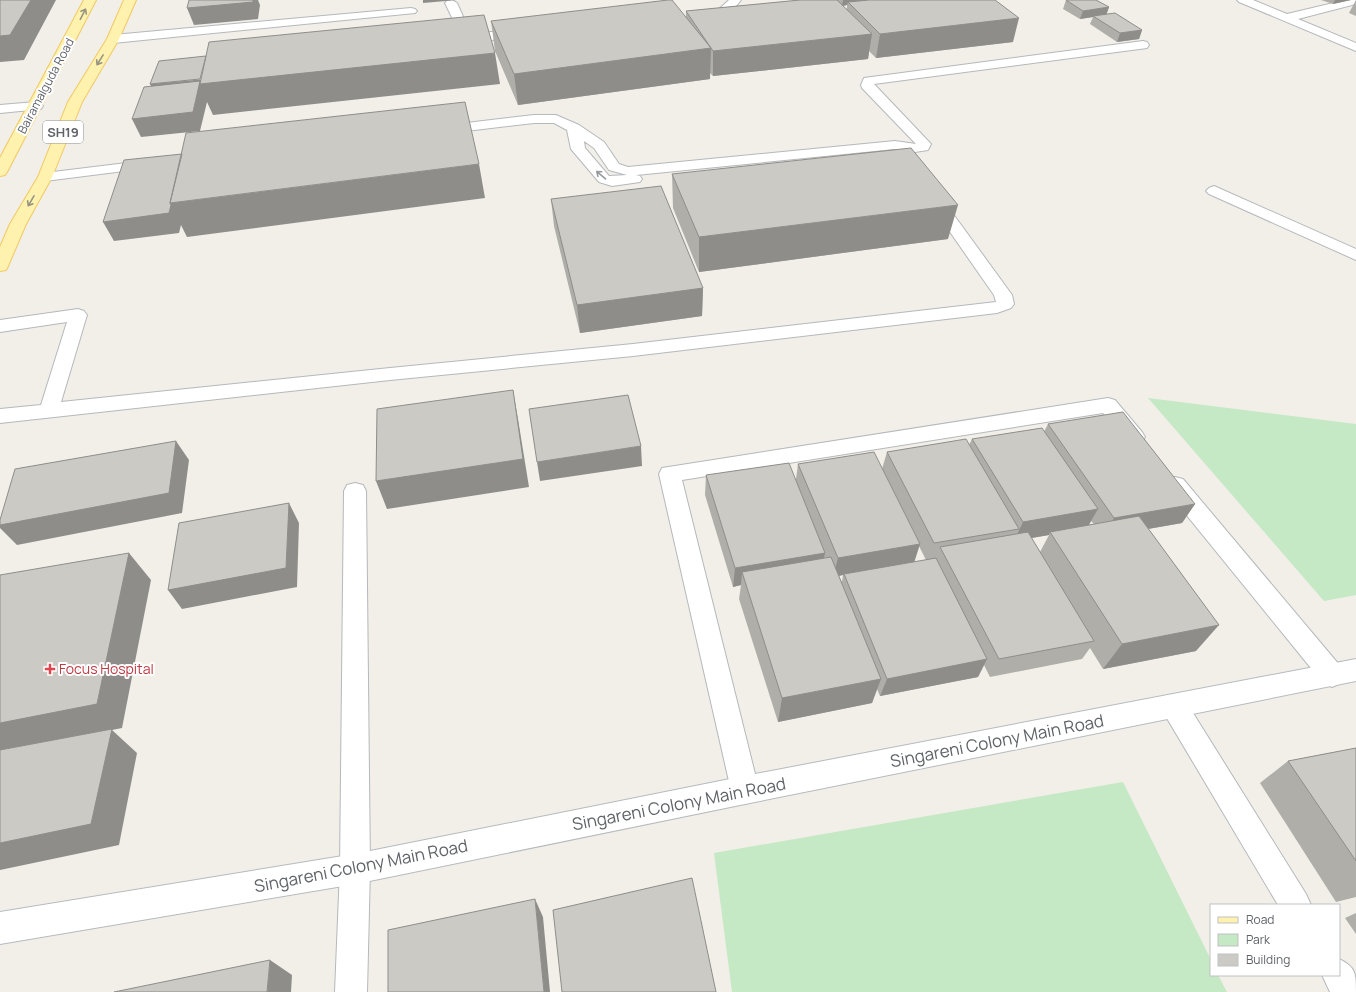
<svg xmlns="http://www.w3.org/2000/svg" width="1356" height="992" viewBox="0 0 1356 992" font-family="Manrope,sans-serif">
<rect width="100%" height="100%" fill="#f1efe8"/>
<path fill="#c5e8c5" d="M 1148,398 L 1356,424 L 1356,595 L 1324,601 Z
M 1123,782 L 1211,960 L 1211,975 L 1218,975 L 1227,992 L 732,992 L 714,853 Z"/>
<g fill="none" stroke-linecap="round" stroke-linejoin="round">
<defs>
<path id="lane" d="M 452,0 L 457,3 L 469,30 L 477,33 L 523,30 L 527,32 L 529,34 L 527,36 L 523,38 L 476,41 L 460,34 L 445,3 L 447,1 Z
M 729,0 L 741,0 C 731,14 716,23 699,18 L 697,16 L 699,14 L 718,10 Z
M 411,8 L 415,9 L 417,11 L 415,13 L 113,43 L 109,42 L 107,39 L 109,36 L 113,35 Z
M 1143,41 L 1147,42 L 1149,45 L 1147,48 L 874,84 L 931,144 L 928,150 L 915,152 L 895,149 L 636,175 L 640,176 L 642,179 L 640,182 L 612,186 L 599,182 L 571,149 L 567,130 L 554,123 L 534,123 L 441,134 L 436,133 L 434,130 L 436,127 L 441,126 L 534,115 L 556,115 L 579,125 L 604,142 L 619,164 L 628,167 L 895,141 L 916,144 L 862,88 L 861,85 L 864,78 ZM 584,141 L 594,148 L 609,170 L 627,175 L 609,176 L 585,148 Z
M 151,160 L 156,161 L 158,164 L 156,167 L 45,181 L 40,180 L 38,177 L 40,174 L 45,173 Z
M 935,194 L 940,196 L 1012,295 L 1014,304 L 1011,308 L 997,313 L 633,356 L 390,380 L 0,423 L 0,409 L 41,405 L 67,322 L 0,332 L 0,320 L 78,309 L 84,311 L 87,315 L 61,402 L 390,368 L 633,344 L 996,302 L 994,295 L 927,199 L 930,196 Z
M 1108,398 L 1115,400 L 1142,432 L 1145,437 L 1142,442 L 1135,444 L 1128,442 L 1103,413 L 682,480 L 759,790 L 755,800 L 745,804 L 735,800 L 731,790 L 659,474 L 662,468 Z
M 1175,477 L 1183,479 L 1341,667 L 1345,675 L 1341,683 L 1332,687 L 1323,683 L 1167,491 L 1164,485 L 1167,479 Z"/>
<path id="street" d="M 1237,0 L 1253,0 L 1287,14 L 1346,0 L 1356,0 L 1356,4 L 1298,19 L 1356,43 L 1356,51 L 1239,2 Z
M 36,102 L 41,103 L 43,106 L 41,109 L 0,113 L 0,105 Z
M 1214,186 L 1356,249 L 1356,260 L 1209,194 L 1206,191 L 1209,188 Z
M 355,483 L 363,485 L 366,491 L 370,869 L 367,992 L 335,992 L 340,869 L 344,491 L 347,485 Z
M 1174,694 L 1183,697 L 1306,894 L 1311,905 L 1278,905 L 1165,715 L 1161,706 L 1165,697 Z
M 1339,959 C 1356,967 1356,974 1356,992 L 1330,992 L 1322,975 L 1339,975 Z"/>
<path id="secondary" d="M 1356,659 L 1356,681 L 745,804 L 355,884 L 0,944 L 0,912 L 355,854 L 745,776 Z"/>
<path id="primary" d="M 84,0 L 96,0 L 7,172 L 5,175 L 0,176 L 0,158 Z
M 124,0 L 136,0 L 119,39 L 82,102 L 52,177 L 26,224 L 8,266 L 6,270 L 0,271 L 0,247 L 10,224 L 38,177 L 68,102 L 107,39 Z"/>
</defs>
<use href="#lane" stroke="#b5b8bc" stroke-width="2"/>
<use href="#street" stroke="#b5b8bc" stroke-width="2"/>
<use href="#secondary" stroke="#b6babf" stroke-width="2"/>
<use href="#primary" stroke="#f2c960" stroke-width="2"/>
<use href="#lane" fill="#fff" fill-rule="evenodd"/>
<use href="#street" fill="#fff" fill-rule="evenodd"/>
<use href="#secondary" fill="#fff" fill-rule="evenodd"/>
<use href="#primary" fill="#fff2af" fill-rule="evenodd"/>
</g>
<path fill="#afaea9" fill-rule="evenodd" d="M 800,0 L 995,0 L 1013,42 L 876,58 L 869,51 L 868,59 L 713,76 L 710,73 L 710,79 L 518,105 L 495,51 L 491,21 L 686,17 L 686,11 ZM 847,5 L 847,9 L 843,6 Z
M 1066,0 L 1109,7 L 1106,14 L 1142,30 L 1139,39 L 1117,42 L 1090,24 L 1093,17 L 1080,19 L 1063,9 Z
M 1321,0 L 1351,0 L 1333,4 Z
M 1356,0 L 1356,16 L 1349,13 Z
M 672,174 L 948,239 L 699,272 L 673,208 Z
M 551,199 L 703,288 L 702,316 L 580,333 L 554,226 Z
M 1048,424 L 1195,504 L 1182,523 L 1148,529 L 1196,651 L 1103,669 L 1090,648 L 1082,659 L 990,677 L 984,665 L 978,677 L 880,696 L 877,689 L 872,703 L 778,722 L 739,599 L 741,585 L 733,587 L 705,495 L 706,475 L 796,479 L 798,464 L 882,469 L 887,452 L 969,445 L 972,439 L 1044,432 ZM 1091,521 L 1094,524 L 1089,525 ZM 1049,535 L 1040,552 L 1031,538 ZM 919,546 L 926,560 L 914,562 ZM 843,575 L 842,582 L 839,576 Z
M 1356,748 L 1356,897 L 1336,902 L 1260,783 L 1288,761 Z
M 1356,913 L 1356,934 L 1345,918 Z"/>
<path fill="#8f8d8a" d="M 31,0 L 56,0 L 24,60 L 0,62 L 0,36 Z
M 253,0 L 258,0 L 260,5 L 258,19 L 194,25 L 187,8 Z
M 423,0 L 457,0 L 423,3 Z
M 843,0 L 889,0 L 848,2 L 847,5 L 842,6 Z
M 1335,0 L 1351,0 L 1333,4 Z
M 1109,7 L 1106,16 L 1093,16 L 1093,17 L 1080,19 L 1083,11 Z
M 1019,18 L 1013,42 L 876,58 L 880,34 Z
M 1142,30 L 1139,39 L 1117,42 L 1120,33 Z
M 872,34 L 868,59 L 713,76 L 713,51 Z
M 711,48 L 710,79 L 518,105 L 514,74 Z
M 495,53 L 500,84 L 213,115 L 207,102 L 200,131 L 141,137 L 132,119 L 159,102 L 150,84 Z
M 479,164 L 485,198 L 187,237 L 181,225 L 179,233 L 114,241 L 103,222 L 170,203 Z
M 958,205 L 948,239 L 699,272 L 699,237 Z
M 703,288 L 702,316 L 580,333 L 577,305 Z
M 513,390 L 518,419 L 529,487 L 387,509 L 376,481 Z
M 176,441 L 189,460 L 182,513 L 17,545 L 0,528 L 0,525 Z
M 641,446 L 642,466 L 540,481 L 537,462 Z
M 289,503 L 299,523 L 297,587 L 182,609 L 168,590 Z
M 1195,504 L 1182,523 L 1102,537 L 1114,518 Z
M 1098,509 L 1087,528 L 1050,532 L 1049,535 L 1014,541 L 1023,522 Z
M 920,544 L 914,563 L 844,574 L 843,575 L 833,577 L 838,558 Z
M 129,553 L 151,580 L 122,728 L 112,730 L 137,753 L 119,845 L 0,870 L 0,723 Z
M 825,553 L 821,572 L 742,572 L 741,585 L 733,587 L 735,568 Z
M 1219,625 L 1196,651 L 1103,669 L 1122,644 Z
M 987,659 L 978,677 L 880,696 L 887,679 Z
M 881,679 L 872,703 L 778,722 L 782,698 Z
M 535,899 L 543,917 L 550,992 L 544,992 Z
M 270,960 L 292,975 L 291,992 L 267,992 Z"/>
<path fill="#cccac5" stroke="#8f8d8a" d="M 0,0 L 31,0 L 10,35 L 0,36 Z
M 189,0 L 253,0 L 253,2 L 187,8 Z
M 668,0 L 672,0 L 711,48 L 514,74 L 491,21 Z
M 800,0 L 837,0 L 872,34 L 713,51 L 686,11 Z
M 869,0 L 995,0 L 1019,18 L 880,34 L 848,2 Z
M 1066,0 L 1096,0 L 1109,7 L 1083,11 Z
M 1115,13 L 1142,30 L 1120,33 L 1093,16 Z
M 484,15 L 495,53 L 200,84 L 209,42 Z
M 206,56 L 200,79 L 150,84 L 159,61 Z
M 200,81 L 193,112 L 132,119 L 144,87 Z
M 465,102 L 479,164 L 170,203 L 186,133 Z
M 911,148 L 958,205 L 699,237 L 672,174 Z
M 182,154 L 170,203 L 171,205 L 169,213 L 103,222 L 124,160 Z
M 661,186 L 703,288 L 577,305 L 551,199 Z
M 513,390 L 523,459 L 376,481 L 377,409 Z
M 628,395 L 641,446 L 537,462 L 529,409 Z
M 1123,412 L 1195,504 L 1114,518 L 1048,424 Z
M 1042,428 L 1098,509 L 1023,522 L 972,439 Z
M 966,439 L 1019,529 L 934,543 L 887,452 Z
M 176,441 L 169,493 L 0,525 L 0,520 L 15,469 Z
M 874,452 L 920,544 L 838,558 L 798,464 Z
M 789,463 L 825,553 L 735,568 L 706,475 Z
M 289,503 L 286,568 L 168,590 L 179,523 Z
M 1139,516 L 1219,625 L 1122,644 L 1050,532 Z
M 1028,532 L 1094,641 L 999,659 L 940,547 Z
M 129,553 L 97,704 L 0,723 L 0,575 Z
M 831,557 L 881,679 L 782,698 L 742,572 Z
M 936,558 L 987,659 L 887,679 L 844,574 Z
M 112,729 L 91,824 L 0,843 L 0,750 Z
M 1356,748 L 1356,861 L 1288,761 Z
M 692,878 L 716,992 L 562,992 L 553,910 Z
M 535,899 L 544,992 L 388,992 L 388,930 Z
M 270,960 L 267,992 L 114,992 Z"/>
<defs><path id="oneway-shaft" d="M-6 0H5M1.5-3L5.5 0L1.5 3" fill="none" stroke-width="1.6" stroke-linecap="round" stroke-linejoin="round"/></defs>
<g stroke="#979581">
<use href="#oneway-shaft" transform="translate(83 14) rotate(-63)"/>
<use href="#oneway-shaft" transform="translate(100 60) rotate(122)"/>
<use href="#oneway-shaft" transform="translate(31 201) rotate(120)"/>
</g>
<use stroke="#979a9d" href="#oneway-shaft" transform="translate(601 175) rotate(-140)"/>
<path fill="#e0444e" stroke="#fff" stroke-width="1.5" d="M48 663h4v4h4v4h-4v4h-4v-4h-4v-4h4z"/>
<g text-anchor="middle" stroke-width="4" stroke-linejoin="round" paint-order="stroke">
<g font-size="12" fill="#5f6368" stroke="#fff">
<text transform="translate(46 86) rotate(-62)" y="4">Bairamalguda Road</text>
</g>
<rect fill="#fff" stroke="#8f9295" stroke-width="1" x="43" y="121" width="40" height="22" rx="3"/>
<g font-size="13" font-weight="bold" fill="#5f6368">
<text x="63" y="137">SH19</text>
</g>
<g font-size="14" fill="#be3a42" stroke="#fff" text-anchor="start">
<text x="59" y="674">Focus Hospital</text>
</g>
<g font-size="17" fill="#5f6368" stroke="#fff">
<text transform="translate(997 741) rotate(-11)" y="6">Singareni Colony Main Road</text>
<text transform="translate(679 804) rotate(-11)" y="6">Singareni Colony Main Road</text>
<text transform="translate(361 866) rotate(-11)" y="6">Singareni Colony Main Road</text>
</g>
</g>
<rect x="1210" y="904" width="130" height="72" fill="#ffffff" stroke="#bfc1c3"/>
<rect x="1218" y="917" width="20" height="6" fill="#fff2af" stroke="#bfc1c3"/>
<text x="1246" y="924" font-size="12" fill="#5f6368">Road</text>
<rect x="1218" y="934" width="20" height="12" fill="#c5e8c5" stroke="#bfc1c3"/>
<text x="1246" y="944" font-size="12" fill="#5f6368">Park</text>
<rect x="1218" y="954" width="20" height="12" fill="#cccac5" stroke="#bfc1c3"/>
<text x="1246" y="964" font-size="12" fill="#5f6368">Building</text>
</svg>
